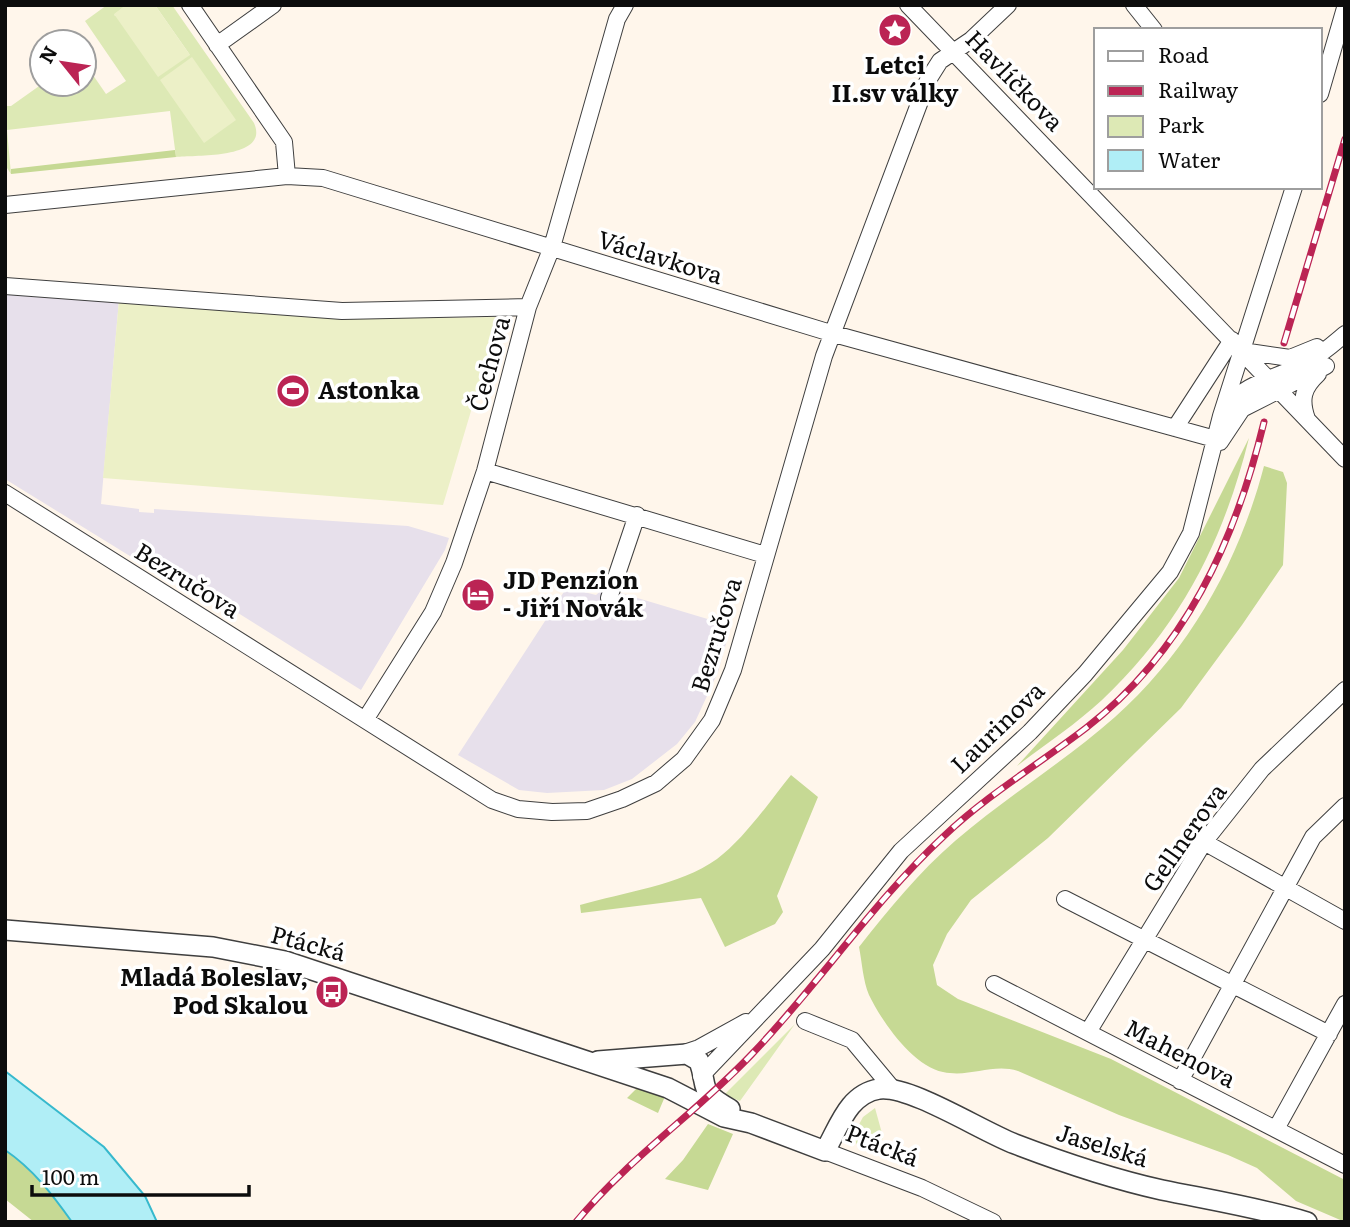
<svg xmlns="http://www.w3.org/2000/svg" width="1350" height="1227" viewBox="0 0 1350 1227" font-family="Literata,serif">
<rect width="100%" height="100%" fill="#fff6eb"/>
<path fill="#e7e0eb" d="M 5,293 L 119,300 L 101,504 L 139,509 L 139,512 L 154,513 L 154,509 L 408,526 L 449,538 L 445,550 L 361,690 L 203,591 L 198,598 L 5,479 Z
M 569,584 L 580,591 L 596,595 L 604,588 L 731,626 L 718,672 L 695,722 L 677,744 L 632,779 L 604,790 L 547,793 L 519,790 L 458,755 Z"/>
<path fill="#dde9b5" d="M 107,5 L 126,5 L 114,15 L 190,55 L 155,5 L 172,5 L 254,123 C 270,159 197,155 176,157 L 170,111 L 7,130 L 11,174 L 5,165 L 5,106 L 11,106 L 42,84 L 84,84 L 84,62 L 106,94 L 126,81 L 85,21 Z
M 795,1024 L 740,1101 L 730,1097 L 727,1101 L 721,1098 Z
M 875,1108 L 883,1137 L 877,1153 C 865,1153 854,1147 854,1134 L 863,1117 Z"/>
<path fill="#c6d994" d="M 175,150 L 176,157 L 11,174 L 11,169 Z
M 1249,438 C 1223,542 1181,625 1102,700 C 1076,724 1046,744 1017,766 L 1123,650 L 1179,578 Z
M 1264,466 L 1283,472 L 1287,483 L 1283,565 L 1242,625 L 1181,708 L 1048,838 L 971,900 L 947,934 L 933,965 L 937,985 L 958,999 L 1111,1059 L 1345,1180 L 1345,1222 L 1296,1201 L 1257,1168 L 1228,1155 L 1119,1115 L 1018,1071 C 992,1063 970,1078 943,1072 C 913,1066 882,1022 869,995 C 863,981 862,962 859,947 C 889,909 919,872 955,841 C 1006,797 1064,762 1115,717 C 1189,651 1239,562 1264,466 Z
M 791,775 L 818,797 L 777,896 L 783,912 L 775,924 L 725,947 L 701,898 L 581,913 L 580,905 C 624,892 679,886 717,859 C 744,839 770,801 791,775 Z
M 637,1088 L 666,1094 L 658,1113 L 627,1098 Z
M 708,1124 L 733,1134 L 708,1190 L 665,1179 L 683,1160 Z
M 5,1150 C 33,1169 52,1194 72,1222 L 34,1222 L 5,1199 Z"/>
<path fill="#ecf0c7" d="M 126,5 L 155,5 L 190,55 L 158,77 L 114,14 Z
M 192,57 L 236,120 L 204,143 L 160,80 Z
M 119,300 L 340,319 L 499,317 L 443,505 L 103,478 Z"/>
<path fill="#b0eef6" stroke="#37b9cd" stroke-width="2" d="M 5,1071 L 104,1147 L 145,1196 L 157,1222 L 72,1222 C 52,1194 33,1169 5,1150 Z"/>
<g fill="none" stroke-linecap="round" stroke-linejoin="round">
<defs>
<path id="minor" d="M 190,5 L 284,142 L 287,176
M 908,5 L 1345,459
M 1134,5 L 1154,30
M 217,45 L 273,5
M 1320,94 L 1345,8
M 5,205 L 287,176 L 323,178 L 834,334 L 1215,439
M 5,286 L 342,311 L 528,307
M 1242,351 L 1290,358 L 1317,347
M 1226,408 C 1243,383 1280,377 1306,363 C 1321,355 1332,345 1345,334
M 1307,419 C 1300,399 1303,388 1318,374
M 1175,428 L 1232,340
M 1220,442 L 1242,409 L 1326,366
M 485,471 L 765,555
M 5,493 L 492,800 L 518,809 L 552,812 L 587,811 L 622,799 L 656,783 L 684,759 L 712,720 L 733,670 L 824,356 L 928,80 L 940,61 L 971,40 L 1008,5
M 609,598 L 637,515
M 365,720 L 433,612 L 454,563 L 485,471 L 528,307 L 552,247 L 617,19 L 625,5
M 1204,842 L 1345,921
M 1065,899 L 1329,1034
M 994,984 L 1345,1165
M 805,1021 L 852,1040 L 892,1088
M 1088,1032 L 1204,842 L 1262,769 L 1345,690
M 684,1053 L 699,1048 L 746,1022
M 701,1076 L 822,949 L 901,851 L 1030,732 L 1085,674 L 1170,572 L 1191,533 L 1221,416 L 1294,187
M 1180,1081 L 1313,837 L 1345,806
M 1276,1129 L 1345,1004
M 825,1151 L 922,1188 L 993,1222"/>
<path id="tertiary" d="M 5,930 L 213,947 L 285,961 L 668,1088 L 724,1117 L 751,1123 L 825,1151 C 839,1127 848,1094 879,1089 C 910,1085 981,1131 1015,1144 C 1062,1162 1113,1179 1162,1190 C 1211,1200 1260,1208 1307,1222
M 598,1061 L 687,1054 L 699,1061 C 709,1090 697,1090 730,1109"/>
</defs>
<use href="#minor" stroke="#3f3f3f" stroke-width="18"/>
<use href="#tertiary" stroke="#3f3f3f" stroke-width="22"/>
<use href="#minor" stroke="#fff" stroke-width="16"/>
<use href="#tertiary" stroke="#fff" stroke-width="19"/>
<defs>
<path id="rail" d="M 1284,343 L 1345,139
M 576,1222 C 628,1159 696,1113 752,1054 C 819,984 873,902 944,836 C 987,795 1039,764 1086,728 C 1185,651 1235,542 1264,422"/>
</defs>
<use href="#rail" stroke="#bb2454" stroke-width="7"/>
<use href="#rail" stroke="#fff" stroke-width="4.5" stroke-dasharray="13" stroke-linecap="butt"/>
</g>
<defs>
<symbol id="sight-disc" viewBox="-11 -11 22 22"><circle r="9.5" fill="#bb2454" stroke="#fff"/><path d="M0-6L1.8-2.2L6-1.7L2.9 1.2L3.7 5.4L0 3.3L-3.7 5.4L-2.9 1.2L-6-1.7L-1.8-2.2Z" fill="#fff"/></symbol>
<symbol id="stadium-disc" viewBox="-11 -11 22 22"><circle r="9.5" fill="#bb2454" stroke="#fff"/><path d="M0-5a6.5 5 0 1 0 0 10a6.5 5 0 1 0 0-10ZM-3.5-1.8h7v3.6h-7Z" fill="#fff"/></symbol>
<symbol id="hotel-disc" viewBox="-11 -11 22 22"><circle r="9.5" fill="#bb2454" stroke="#fff"/><path d="M-6-4.5h1.5V1H6V5H4.5V3h-9V5H-6ZM-4 0a1.8 1.8 0 1 1 3.6 0ZM.5 0V-2.5h3Q6-2.5 6 0Z" fill="#fff"/></symbol>
<symbol id="bus-disc" viewBox="-11 -11 22 22"><circle r="9.5" fill="#bb2454" stroke="#fff"/><path d="M-5-6H5V4H4V6H2V4H-2V6H-4V4H-5ZM-3.5-4V0h7V-4ZM-3.5 1.2v1.5H-2V1.2ZM2 1.2v1.5H3.5V1.2Z" fill="#fff"/></symbol>
</defs>
<g fill-rule="evenodd">
<use href="#sight-disc" x="876" y="11" width="38" height="38"/>
<use href="#stadium-disc" x="274" y="372" width="38" height="38"/>
<use href="#hotel-disc" x="459" y="576" width="38" height="38"/>
<use href="#bus-disc" x="313" y="973" width="38" height="38"/>
</g>
<g text-anchor="middle" stroke-width="7" stroke-linejoin="round" paint-order="stroke">
<g font-size="24" font-weight="bold" fill="#0c0c0c" stroke="#fff" text-anchor="start">
<text x="895" y="74" text-anchor="middle">Letci<tspan x="895" dy="28">II.sv války</tspan></text>
<text x="318" y="399">Astonka</text>
<text x="503" y="589">JD Penzion<tspan x="503" dy="28">- Jiří Novák</tspan></text>
<text x="308" y="986" text-anchor="end">Mladá Boleslav,<tspan x="308" dy="28">Pod Skalou</tspan></text>
</g>
<g font-size="24" fill="#0c0c0c" stroke="#fff">
<text transform="translate(1014 81) rotate(46)" y="8">Havlíčkova</text>
<text transform="translate(660 258) rotate(17)" y="8">Václavkova</text>
<text transform="translate(490 364) rotate(-75)" y="8">Čechova</text>
<text transform="translate(187 581) rotate(32)" y="8">Bezručova</text>
<text transform="translate(717 635) rotate(-73)" y="8">Bezručova</text>
<text transform="translate(998 728) rotate(-44)" y="8">Laurinova</text>
<text transform="translate(1185 838) rotate(-55)" y="8">Gellnerova</text>
<text transform="translate(308 944) rotate(15)" y="8">Ptácká</text>
<text transform="translate(1180 1054) rotate(27)" y="8">Mahenova</text>
<text transform="translate(882 1146) rotate(21)" y="8">Ptácká</text>
<text transform="translate(1102 1146) rotate(17)" y="8">Jaselská</text>
</g>
</g>
<rect width="1350" height="1227" fill="none" stroke="#0c0c0c" stroke-width="14"/>
<rect x="1094" y="28" width="228" height="161" fill="#ffffff" stroke="#9e9e9e" stroke-width="2"/>
<rect x="1108" y="51" width="35" height="10" fill="#ffffff" stroke="#9e9e9e" stroke-width="2"/>
<text x="1158" y="63" font-size="21" fill="#0c0c0c">Road</text>
<rect x="1108" y="86" width="35" height="10" fill="#bb2454" stroke="#9e9e9e" stroke-width="2"/>
<text x="1158" y="98" font-size="21" fill="#0c0c0c">Railway</text>
<rect x="1108" y="116" width="35" height="21" fill="#dde9b5" stroke="#9e9e9e" stroke-width="2"/>
<text x="1158" y="133" font-size="21" fill="#0c0c0c">Park</text>
<rect x="1108" y="150" width="35" height="21" fill="#b0eef6" stroke="#9e9e9e" stroke-width="2"/>
<text x="1158" y="168" font-size="21" fill="#0c0c0c">Water</text>
<g transform="translate(63 63) rotate(300)"><circle r="33" fill="#ffffff" stroke="#9e9e9e" stroke-width="2"/>
<path d="M0-5L12 26L0 18L-12 26Z" fill="#bb2454"/>
<text y="-10" font-size="19" font-weight="bold" text-anchor="middle" fill="#0c0c0c">N</text>
</g>
<path d="M32 1185v10h217v-10" fill="none" stroke="#0c0c0c" stroke-width="3.5"/>
<text x="42" y="1185" font-size="21" fill="#0c0c0c" stroke="#ffffff" stroke-width="5" paint-order="stroke">100 m</text>
</svg>
